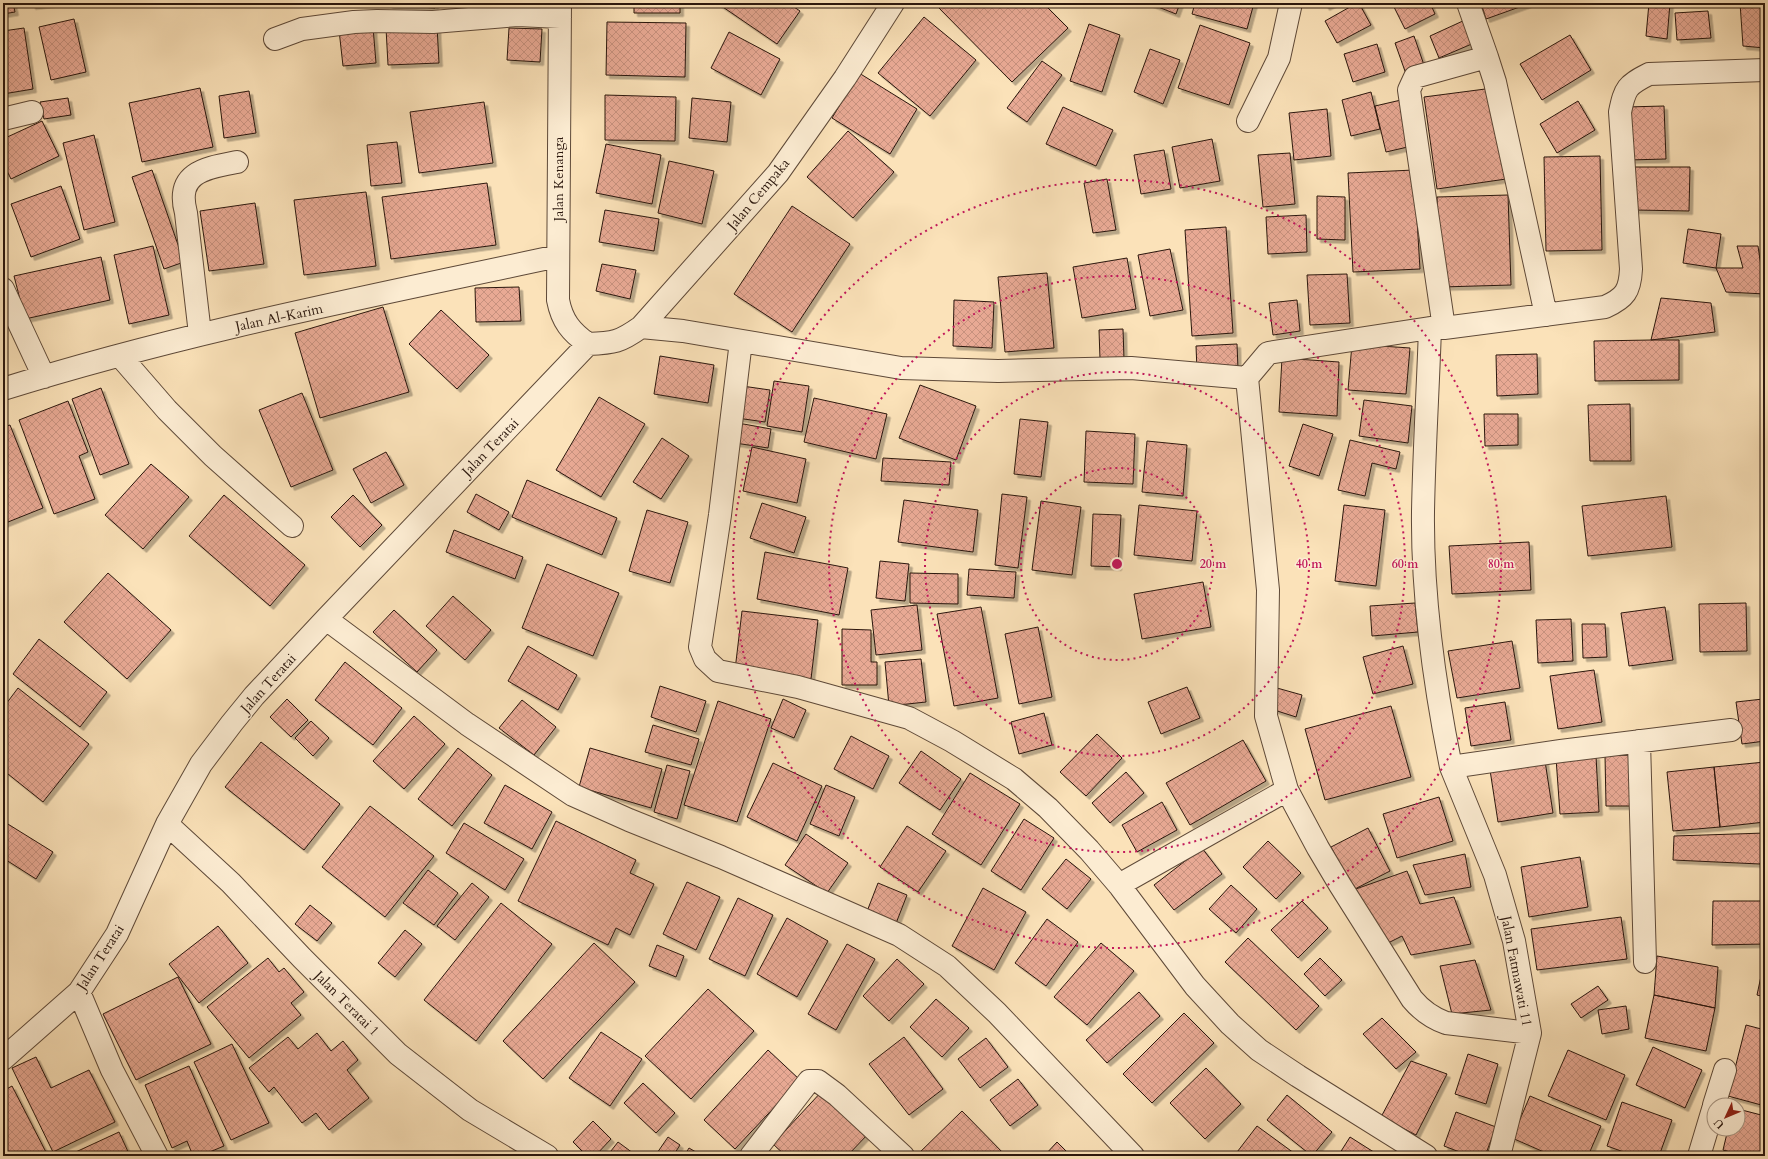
<svg xmlns="http://www.w3.org/2000/svg" width="1768" height="1159" viewBox="0 0 1768 1159" font-family="Cardo,serif">
<defs>
<pattern id="building-cross-hatch" width="8" height="8" patternUnits="userSpaceOnUse"><rect width="8" height="8" fill="#e8a994"/><path d="M0 0l8 8M0 8l8-8" fill="none" stroke="#c7917e"/></pattern>
<filter id="shadow"><feDropShadow dx="3.5" dy="3.5" stdDeviation="0" flood-color="#0004"/></filter>
</defs>
<rect width="100%" height="100%" fill="#fbe2b9"/>
<filter id="stains"><feTurbulence type="fractalNoise" baseFrequency=".005" numOctaves="4"/><feColorMatrix values="0 0 0 0 .2 0 0 0 0 .09 0 0 0 0 .02 0 0 0 .5 -.17"/></filter>
<radialGradient id="worn" r=".72"><stop offset=".6" stop-color="#630" stop-opacity="0"/><stop offset="1" stop-color="#630" stop-opacity=".3"/></radialGradient>
<path fill="url(#building-cross-hatch)" stroke="#2a160d" filter="url(#shadow)" d="M 3,3 L 13,3 L 15,12 L 3,14 Z
M 32,3 L 56,3 L 32,6 Z
M 389,3 L 435,3 L 435,8 L 389,5 Z
M 634,3 L 680,3 L 680,13 L 634,13 Z
M 717,3 L 788,3 L 800,11 L 777,44 Z
M 940,3 L 1043,3 L 1068,28 L 1012,82 L 937,6 Z
M 1148,3 L 1180,3 L 1176,14 Z
M 1195,3 L 1254,3 L 1247,29 L 1192,14 Z
M 1324,3 L 1334,3 L 1326,7 Z
M 1357,3 L 1359,3 L 1371,25 L 1337,43 L 1325,21 Z
M 1392,3 L 1430,3 L 1435,14 L 1405,29 Z
M 1481,3 L 1528,3 L 1528,4 L 1486,19 Z
M 1649,3 L 1670,3 L 1667,39 L 1646,36 Z
M 1740,3 L 1765,3 L 1765,48 L 1743,46 Z
M 1708,11 L 1711,38 L 1677,40 L 1675,13 Z
M 924,17 L 976,60 L 930,116 L 878,73 Z
M 74,19 L 86,72 L 51,80 L 39,27 Z
M 1465,20 L 1474,43 L 1439,58 L 1430,36 Z
M 607,22 L 686,23 L 685,77 L 606,75 Z
M 1089,24 L 1120,35 L 1102,92 L 1070,81 Z
M 1200,25 L 1250,43 L 1229,105 L 1178,88 Z
M 437,26 L 439,63 L 388,65 L 386,28 Z
M 373,27 L 376,63 L 343,66 L 339,30 Z
M 24,28 L 33,89 L 3,94 L 3,31 Z
M 509,28 L 542,29 L 540,62 L 507,60 Z
M 729,32 L 780,59 L 761,95 L 711,68 Z
M 1570,35 L 1591,70 L 1542,100 L 1520,64 Z
M 1414,36 L 1425,68 L 1406,74 L 1395,43 Z
M 1377,44 L 1385,72 L 1353,82 L 1344,54 Z
M 1150,49 L 1180,60 L 1163,104 L 1134,92 Z
M 1042,61 L 1062,75 L 1027,122 L 1007,108 Z
M 859,73 L 917,109 L 890,154 L 832,118 Z
M 200,88 L 213,147 L 142,162 L 129,103 Z
M 1493,88 L 1506,179 L 1437,189 L 1424,97 Z
M 249,91 L 256,133 L 224,138 L 219,96 Z
M 1371,92 L 1380,129 L 1351,136 L 1342,100 Z
M 605,95 L 676,97 L 675,141 L 605,140 Z
M 68,98 L 71,115 L 44,119 L 40,102 Z
M 692,98 L 731,102 L 727,142 L 689,138 Z
M 1401,100 L 1412,146 L 1386,152 L 1375,106 Z
M 1578,101 L 1595,130 L 1557,153 L 1540,124 Z
M 484,102 L 493,163 L 419,173 L 410,112 Z
M 1664,106 L 1666,159 L 1628,160 L 1626,107 Z
M 1063,107 L 1113,130 L 1096,166 L 1046,144 Z
M 1327,109 L 1331,156 L 1294,160 L 1289,113 Z
M 42,121 L 59,156 L 11,179 L 3,163 L 3,139 Z
M 848,131 L 894,172 L 853,218 L 807,177 Z
M 94,135 L 115,222 L 84,230 L 63,143 Z
M 1212,139 L 1220,181 L 1180,188 L 1172,147 Z
M 397,142 L 402,183 L 371,186 L 367,145 Z
M 606,144 L 661,155 L 652,204 L 596,193 Z
M 1164,150 L 1171,189 L 1141,194 L 1134,155 Z
M 1290,153 L 1295,204 L 1263,207 L 1258,155 Z
M 1600,156 L 1602,250 L 1546,251 L 1544,157 Z
M 669,161 L 714,171 L 702,224 L 658,213 Z
M 1635,167 L 1690,167 L 1689,211 L 1635,210 Z
M 152,170 L 184,262 L 164,269 L 132,177 Z
M 1414,170 L 1420,269 L 1353,272 L 1348,173 Z
M 1107,179 L 1116,230 L 1093,233 L 1084,183 Z
M 487,183 L 496,245 L 391,259 L 382,197 Z
M 61,186 L 80,239 L 31,257 L 11,204 Z
M 366,192 L 376,266 L 304,275 L 294,200 Z
M 1508,195 L 1511,285 L 1441,287 L 1437,197 Z
M 1317,196 L 1345,197 L 1345,240 L 1317,239 Z
M 255,203 L 264,264 L 209,271 L 200,211 Z
M 792,206 L 850,244 L 792,332 L 734,294 Z
M 605,210 L 659,219 L 654,251 L 599,242 Z
M 1306,215 L 1307,252 L 1268,254 L 1266,217 Z
M 1226,227 L 1233,333 L 1192,336 L 1185,230 Z
M 1688,229 L 1721,234 L 1716,268 L 1683,263 Z
M 153,246 L 169,315 L 129,324 L 114,255 Z
M 1737,246 L 1758,246 L 1765,294 L 1726,292 L 1716,268 L 1743,268 Z
M 1170,249 L 1183,310 L 1150,316 L 1138,255 Z
M 101,257 L 110,300 L 25,319 L 14,276 Z
M 1127,258 L 1136,309 L 1082,318 L 1073,267 Z
M 602,264 L 636,270 L 630,299 L 596,291 Z
M 1047,273 L 1054,348 L 1005,352 L 998,277 Z
M 1347,274 L 1350,323 L 1310,325 L 1307,275 Z
M 519,287 L 521,321 L 476,322 L 475,288 Z
M 1661,298 L 1711,303 L 1715,332 L 1651,340 Z
M 954,300 L 994,302 L 992,348 L 953,346 Z
M 1297,300 L 1300,331 L 1273,335 L 1269,303 Z
M 383,307 L 409,392 L 320,418 L 295,333 Z
M 441,310 L 489,355 L 457,389 L 409,344 Z
M 1123,329 L 1124,359 L 1100,359 L 1099,330 Z
M 1651,340 L 1679,340 L 1679,380 L 1595,381 L 1594,341 Z
M 1237,344 L 1238,369 L 1197,370 L 1196,346 Z
M 1352,344 L 1410,348 L 1406,394 L 1348,390 Z
M 1537,354 L 1538,394 L 1497,396 L 1496,355 Z
M 660,356 L 714,365 L 708,403 L 654,394 Z
M 1282,358 L 1339,362 L 1337,416 L 1279,412 Z
M 774,381 L 809,386 L 802,432 L 767,426 Z
M 920,385 L 976,406 L 956,460 L 899,438 Z
M 742,386 L 770,390 L 765,422 L 737,418 Z
M 101,388 L 129,464 L 100,475 L 72,399 Z
M 302,393 L 333,470 L 291,487 L 259,410 Z
M 599,397 L 645,424 L 601,497 L 556,470 Z
M 814,398 L 887,414 L 876,459 L 804,442 Z
M 1364,400 L 1412,406 L 1408,443 L 1359,436 Z
M 68,401 L 88,452 L 79,456 L 95,499 L 54,514 L 19,420 Z
M 1630,404 L 1631,461 L 1590,461 L 1588,405 Z
M 1484,414 L 1518,414 L 1518,445 L 1485,446 Z
M 1020,419 L 1048,422 L 1041,477 L 1014,474 Z
M 738,423 L 771,429 L 768,448 L 735,443 Z
M 1303,424 L 1333,434 L 1319,476 L 1289,466 Z
M 10,425 L 43,508 L 3,524 L 3,427 Z
M 1086,431 L 1135,434 L 1133,484 L 1084,482 Z
M 662,438 L 689,456 L 661,499 L 633,482 Z
M 1350,440 L 1400,452 L 1396,469 L 1372,463 L 1365,496 L 1338,490 Z
M 1147,441 L 1187,445 L 1183,496 L 1142,492 Z
M 752,447 L 806,459 L 797,503 L 743,491 Z
M 386,452 L 404,485 L 371,503 L 353,469 Z
M 883,458 L 951,462 L 949,485 L 881,481 Z
M 151,464 L 189,497 L 143,549 L 105,515 Z
M 527,480 L 617,518 L 602,555 L 512,517 Z
M 476,494 L 509,512 L 499,530 L 467,512 Z
M 1002,494 L 1027,497 L 1018,568 L 995,565 Z
M 224,495 L 305,565 L 270,606 L 189,536 Z
M 353,495 L 382,525 L 360,547 L 331,517 Z
M 1666,496 L 1672,547 L 1588,556 L 1582,506 Z
M 904,500 L 978,510 L 973,552 L 898,542 Z
M 1041,501 L 1081,507 L 1072,575 L 1032,570 Z
M 762,503 L 806,517 L 794,553 L 750,538 Z
M 1139,505 L 1197,511 L 1192,561 L 1134,555 Z
M 1344,505 L 1385,510 L 1376,586 L 1335,581 Z
M 647,510 L 688,522 L 670,583 L 629,571 Z
M 1093,514 L 1121,515 L 1118,567 L 1091,566 Z
M 454,530 L 523,557 L 515,579 L 446,552 Z
M 1529,542 L 1531,590 L 1452,594 L 1449,546 Z
M 765,552 L 848,568 L 839,615 L 757,599 Z
M 880,561 L 909,564 L 905,601 L 876,598 Z
M 547,564 L 619,593 L 593,656 L 522,628 Z
M 969,569 L 1016,572 L 1014,598 L 967,595 Z
M 108,573 L 171,630 L 127,679 L 64,622 Z
M 910,573 L 958,574 L 958,604 L 910,603 Z
M 1203,582 L 1211,627 L 1142,639 L 1134,594 Z
M 453,596 L 491,630 L 465,660 L 426,626 Z
M 1415,603 L 1418,632 L 1372,636 L 1370,606 Z
M 1746,603 L 1747,651 L 1700,652 L 1699,604 Z
M 917,605 L 922,650 L 876,655 L 871,610 Z
M 981,607 L 998,698 L 954,706 L 937,614 Z
M 1665,607 L 1673,660 L 1629,666 L 1621,613 Z
M 394,610 L 437,650 L 417,672 L 373,632 Z
M 742,611 L 818,620 L 811,679 L 735,670 Z
M 1571,619 L 1573,661 L 1538,663 L 1536,620 Z
M 1582,624 L 1605,624 L 1607,657 L 1583,658 Z
M 1038,627 L 1052,697 L 1019,704 L 1005,634 Z
M 842,629 L 871,630 L 871,662 L 877,662 L 877,685 L 842,685 Z
M 39,639 L 107,692 L 80,727 L 13,674 Z
M 1512,641 L 1520,688 L 1457,698 L 1448,651 Z
M 528,646 L 577,675 L 558,710 L 508,681 Z
M 1403,646 L 1413,684 L 1373,694 L 1363,657 Z
M 921,659 L 926,702 L 889,706 L 885,662 Z
M 345,662 L 402,708 L 373,745 L 315,700 Z
M 1594,670 L 1602,722 L 1558,729 L 1550,676 Z
M 660,686 L 706,701 L 696,732 L 651,717 Z
M 1187,687 L 1200,718 L 1161,734 L 1148,702 Z
M 18,688 L 89,744 L 43,802 L 3,770 L 3,708 Z
M 1277,688 L 1302,695 L 1296,717 L 1271,709 Z
M 287,699 L 308,720 L 291,737 L 270,717 Z
M 783,699 L 806,710 L 794,738 L 771,728 Z
M 1763,699 L 1765,741 L 1742,744 L 1736,702 Z
M 522,700 L 556,727 L 534,755 L 499,728 Z
M 718,701 L 771,719 L 737,822 L 684,805 Z
M 1505,702 L 1511,740 L 1471,746 L 1465,708 Z
M 1391,706 L 1411,777 L 1325,800 L 1305,729 Z
M 1044,713 L 1052,745 L 1019,754 L 1011,722 Z
M 414,716 L 445,744 L 404,789 L 373,761 Z
M 311,721 L 329,738 L 313,756 L 295,738 Z
M 653,725 L 699,739 L 691,765 L 645,752 Z
M 1097,734 L 1122,758 L 1086,796 L 1060,772 Z
M 851,736 L 889,756 L 873,789 L 834,769 Z
M 1243,740 L 1266,781 L 1190,825 L 1166,783 Z
M 261,742 L 340,804 L 304,850 L 225,787 Z
M 458,748 L 492,775 L 452,826 L 418,799 Z
M 590,748 L 662,769 L 651,808 L 579,787 Z
M 921,751 L 961,779 L 940,810 L 899,783 Z
M 1605,755 L 1636,755 L 1637,806 L 1606,806 Z
M 1596,756 L 1599,812 L 1560,814 L 1556,758 Z
M 1545,761 L 1553,813 L 1498,822 L 1490,770 Z
M 1765,762 L 1765,822 L 1720,827 L 1714,767 Z
M 773,763 L 822,786 L 797,841 L 747,817 Z
M 667,765 L 690,771 L 677,819 L 654,812 Z
M 1714,767 L 1720,827 L 1673,831 L 1667,772 Z
M 1126,772 L 1144,793 L 1110,823 L 1092,803 Z
M 970,773 L 1020,804 L 981,865 L 932,834 Z
M 505,785 L 552,812 L 532,849 L 484,823 Z
M 826,785 L 855,797 L 839,836 L 810,824 Z
M 1439,797 L 1453,841 L 1397,858 L 1383,814 Z
M 1162,802 L 1177,830 L 1137,852 L 1122,825 Z
M 370,806 L 434,856 L 385,917 L 322,867 Z
M 1024,819 L 1054,838 L 1021,890 L 991,871 Z
M 3,821 L 53,852 L 36,879 L 3,858 Z
M 556,821 L 636,860 L 630,873 L 654,884 L 630,935 L 616,928 L 608,945 L 518,901 Z
M 464,823 L 524,859 L 505,890 L 446,853 Z
M 907,826 L 946,851 L 918,892 L 880,867 Z
M 1368,828 L 1390,871 L 1353,890 L 1331,847 Z
M 1765,833 L 1765,853 L 1760,864 L 1673,860 L 1674,836 Z
M 806,834 L 848,863 L 827,893 L 785,865 Z
M 1268,841 L 1301,873 L 1276,899 L 1243,867 Z
M 1202,848 L 1222,874 L 1174,910 L 1154,885 Z
M 1465,854 L 1471,887 L 1425,895 L 1413,865 Z
M 1580,857 L 1588,907 L 1529,917 L 1521,867 Z
M 1066,859 L 1091,879 L 1067,909 L 1042,889 Z
M 428,870 L 458,893 L 434,925 L 403,903 Z
M 1407,871 L 1420,904 L 1454,897 L 1471,944 L 1411,955 L 1402,936 L 1384,945 L 1353,890 Z
M 687,882 L 720,897 L 696,950 L 663,934 Z
M 472,883 L 489,897 L 455,940 L 437,926 Z
M 878,883 L 907,895 L 895,926 L 866,914 Z
M 1231,885 L 1257,909 L 1236,933 L 1209,909 Z
M 983,888 L 1026,912 L 994,970 L 952,946 Z
M 738,898 L 773,915 L 745,976 L 709,959 Z
M 1302,901 L 1328,928 L 1298,958 L 1271,930 Z
M 1713,901 L 1765,901 L 1765,944 L 1712,945 Z
M 501,903 L 552,944 L 476,1041 L 424,1000 Z
M 310,905 L 332,923 L 317,941 L 295,924 Z
M 1621,917 L 1627,959 L 1537,970 L 1531,929 Z
M 787,918 L 828,941 L 797,997 L 757,974 Z
M 1047,919 L 1078,942 L 1046,986 L 1015,963 Z
M 218,926 L 248,963 L 199,1003 L 169,964 Z
M 405,930 L 422,944 L 395,977 L 378,963 Z
M 1248,938 L 1319,1006 L 1296,1030 L 1225,962 Z
M 594,943 L 635,982 L 543,1079 L 503,1041 Z
M 1101,943 L 1134,971 L 1087,1025 L 1054,997 Z
M 847,944 L 875,959 L 836,1030 L 808,1014 Z
M 657,945 L 684,956 L 676,977 L 649,966 Z
M 1657,956 L 1718,967 L 1715,1008 L 1654,995 Z
M 268,958 L 279,972 L 284,968 L 304,992 L 291,1003 L 301,1015 L 249,1058 L 207,1007 Z
M 1320,958 L 1342,980 L 1325,996 L 1304,974 Z
M 897,959 L 924,984 L 889,1021 L 863,996 Z
M 1475,960 L 1491,1010 L 1452,1014 L 1440,966 Z
M 1764,962 L 1765,962 L 1765,997 L 1757,995 Z
M 178,977 L 211,1044 L 136,1080 L 103,1014 Z
M 1598,986 L 1608,1000 L 1581,1018 L 1571,1004 Z
M 708,989 L 754,1031 L 691,1099 L 645,1056 Z
M 1139,992 L 1160,1016 L 1107,1063 L 1086,1040 Z
M 1654,995 L 1715,1008 L 1706,1051 L 1645,1038 Z
M 936,999 L 969,1028 L 942,1057 L 910,1027 Z
M 1626,1006 L 1629,1029 L 1602,1034 L 1598,1010 Z
M 1184,1013 L 1214,1043 L 1152,1103 L 1123,1074 Z
M 1382,1018 L 1416,1052 L 1396,1069 L 1363,1034 Z
M 1746,1025 L 1765,1030 L 1765,1106 L 1728,1096 Z
M 601,1032 L 642,1059 L 610,1106 L 569,1078 Z
M 317,1033 L 331,1051 L 343,1041 L 358,1060 L 347,1070 L 369,1098 L 329,1130 L 316,1113 L 302,1123 L 274,1087 L 269,1092 L 249,1068 L 288,1037 L 298,1049 Z
M 904,1037 L 943,1089 L 909,1115 L 869,1064 Z
M 986,1038 L 1008,1067 L 980,1088 L 958,1059 Z
M 232,1044 L 269,1123 L 231,1140 L 194,1062 Z
M 1653,1047 L 1702,1070 L 1685,1108 L 1636,1085 Z
M 768,1050 L 800,1080 L 735,1149 L 704,1120 Z
M 1568,1050 L 1625,1075 L 1606,1120 L 1548,1096 Z
M 1468,1054 L 1498,1064 L 1486,1104 L 1455,1094 Z
M 36,1057 L 51,1088 L 89,1070 L 115,1122 L 53,1152 L 12,1068 Z
M 1411,1061 L 1447,1074 L 1416,1135 L 1381,1117 Z
M 189,1066 L 224,1146 L 200,1156 L 193,1156 L 187,1141 L 172,1148 L 145,1085 Z
M 1206,1068 L 1241,1104 L 1205,1139 L 1170,1103 Z
M 1018,1079 L 1038,1105 L 1010,1126 L 990,1100 Z
M 643,1083 L 675,1113 L 656,1133 L 624,1103 Z
M 12,1086 L 48,1156 L 3,1156 L 3,1091 Z
M 823,1090 L 869,1133 L 847,1156 L 786,1156 L 773,1144 Z
M 1287,1095 L 1332,1132 L 1312,1156 L 1267,1120 Z
M 1530,1096 L 1601,1126 L 1588,1156 L 1553,1156 L 1512,1138 Z
M 1622,1102 L 1672,1120 L 1659,1156 L 1635,1156 L 1607,1146 Z
M 1738,1109 L 1765,1116 L 1765,1156 L 1745,1156 L 1723,1150 L 1728,1129 L 1738,1129 Z
M 962,1111 L 1004,1154 L 1002,1156 L 916,1156 Z
M 1456,1112 L 1496,1127 L 1485,1156 L 1470,1156 L 1444,1146 Z
M 593,1121 L 611,1139 L 595,1156 L 587,1156 L 573,1142 Z
M 1257,1126 L 1298,1156 L 1234,1156 Z
M 119,1132 L 130,1156 L 67,1156 Z
M 668,1137 L 680,1145 L 673,1156 L 655,1156 Z
M 1350,1137 L 1380,1156 L 1338,1156 Z
M 618,1142 L 637,1156 L 607,1156 Z
M 1057,1142 L 1071,1156 L 1044,1156 Z
M 689,1148 L 701,1155 L 700,1156 L 684,1156 Z"/>
<g fill="none" stroke-linecap="round" stroke-linejoin="round">
<defs>
<path id="minor" d="M 560,3 L 558,300 C 562,321 571,332 588,344
M 1468,3 L 1487,57
M 275,39 L 302,29 L 354,22 L 377,21 L 433,22 L 518,15 L 560,17
M 3,119 L 32,112
M 1248,121 L 1279,58 L 1291,3
M 3,289 L 44,377
M 641,327 L 683,331 L 901,368 L 998,371 L 1131,368 L 1247,378 L 1268,353 L 1430,328 L 1444,328 L 1605,307 C 1625,298 1630,291 1631,269 L 1620,112 C 1625,88 1627,85 1649,74 L 1765,70
M 1430,328 C 1428,389 1424,451 1423,512 C 1422,598 1434,683 1451,767 L 1561,751 L 1731,730
M 1444,328 L 1409,90 L 1415,77 L 1487,57 L 1495,82 L 1546,315
M 200,334 L 186,213 C 175,172 206,168 237,162
M 741,341 L 720,515 L 700,647 L 705,659 L 718,671 L 798,687 L 909,718 L 952,741 L 1014,779 L 1048,808 L 1089,850 L 1119,885 L 1195,986 L 1230,1024 L 1259,1050 L 1298,1076 L 1426,1156
M 588,344 C 614,343 620,342 641,327 L 778,173 L 845,78 L 893,3
M 121,357 L 167,410 L 213,456 L 292,526
M 1247,378 L 1268,590 L 1266,716 L 1287,790 L 1318,848 L 1340,885 L 1412,999 C 1422,1011 1432,1018 1446,1023 L 1530,1033
M 3,389 C 185,332 372,296 558,256
M 326,619 L 467,724 L 573,795 L 629,820 L 721,857 L 899,935 L 947,966 L 997,1013 L 1133,1156
M 1639,741 L 1645,962
M 1451,767 L 1495,875 L 1514,941 L 1530,1033 L 1499,1156
M 167,824 L 231,883 L 302,958 L 398,1054 L 470,1110 L 547,1156
M 1119,885 L 1287,790
M 79,992 L 112,1070 L 157,1156
M 3,1059 L 79,992 L 117,934 L 167,824 L 201,764 L 232,723 L 254,696 L 326,619 L 588,344
M 1714,1105 L 1725,1070
M 751,1156 L 809,1081 L 818,1081 L 837,1095 L 903,1156
M 1699,1156 L 1714,1106"/>
</defs>
<use href="#minor" stroke="#5e4938" stroke-width="24"/>
<use href="#minor" stroke="#fcecd2" stroke-width="22"/>
</g>
<g fill="none" stroke="#c2185b" stroke-width="2" stroke-dasharray="2 4">
<circle cx="1117" cy="564" r="96"/>
<circle cx="1117" cy="564" r="192"/>
<circle cx="1117" cy="564" r="288"/>
<circle cx="1117" cy="564" r="384"/>
</g>
<g text-anchor="middle" stroke-width="3" stroke-linejoin="round" paint-order="stroke">
<g font-size="14" fill="#2a160d" stroke="#fcecd2">
<text transform="translate(558 179) rotate(-90)" y="5">Jalan Kenanga</text>
<text transform="translate(758 194) rotate(-50)" y="5">Jalan Cempaka</text>
<text transform="translate(279 317) rotate(-12)" y="5">Jalan Al-Karim</text>
<text transform="translate(490 447) rotate(-46)" y="5">Jalan Teratai</text>
<text transform="translate(268 683) rotate(-48)" y="5">Jalan Teratai</text>
<text transform="translate(100 957) rotate(-57)" y="5">Jalan Teratai</text>
<text transform="translate(1517 971) rotate(79)" y="5">Jalan Fatmawati 11</text>
<text transform="translate(347 1003) rotate(45)" y="5">Jalan Teratai 1</text>
</g>
</g>
<circle cx="1117" cy="564" r="6" fill="#c2185b" stroke="#fcecd2" stroke-width="2"/>
<g font-size="12" text-anchor="middle" font-weight="bold" fill="#c2185b" stroke="#fcecd2" stroke-width="3" stroke-linejoin="round" paint-order="stroke">
<text x="1213" y="568">20 m</text>
<text x="1309" y="568">40 m</text>
<text x="1405" y="568">60 m</text>
<text x="1501" y="568">80 m</text>
</g>
<rect width="1768" height="1159" fill="none" stroke="#fbe2b9" stroke-width="16"/>
<rect x="4" y="4" width="1760" height="1151" fill="none" stroke="#2a160d" stroke-width="2"/>
<rect x="8" y="8" width="1752" height="1143" fill="none" stroke="#2a160d"/>
<g transform="translate(1726 1117) rotate(226)"><circle r="19" fill="#fcecd2" stroke="#a89683"/>
<path d="M0-3L7 15L0 10L-7 15Z" fill="#8f2418"/>
<text y="-6" font-size="11" font-weight="bold" text-anchor="middle" fill="#2a160d">U</text>
</g>
<rect width="100%" height="100%" filter="url(#stains)"/>
<rect width="100%" height="100%" fill="url(#worn)"/>
</svg>
